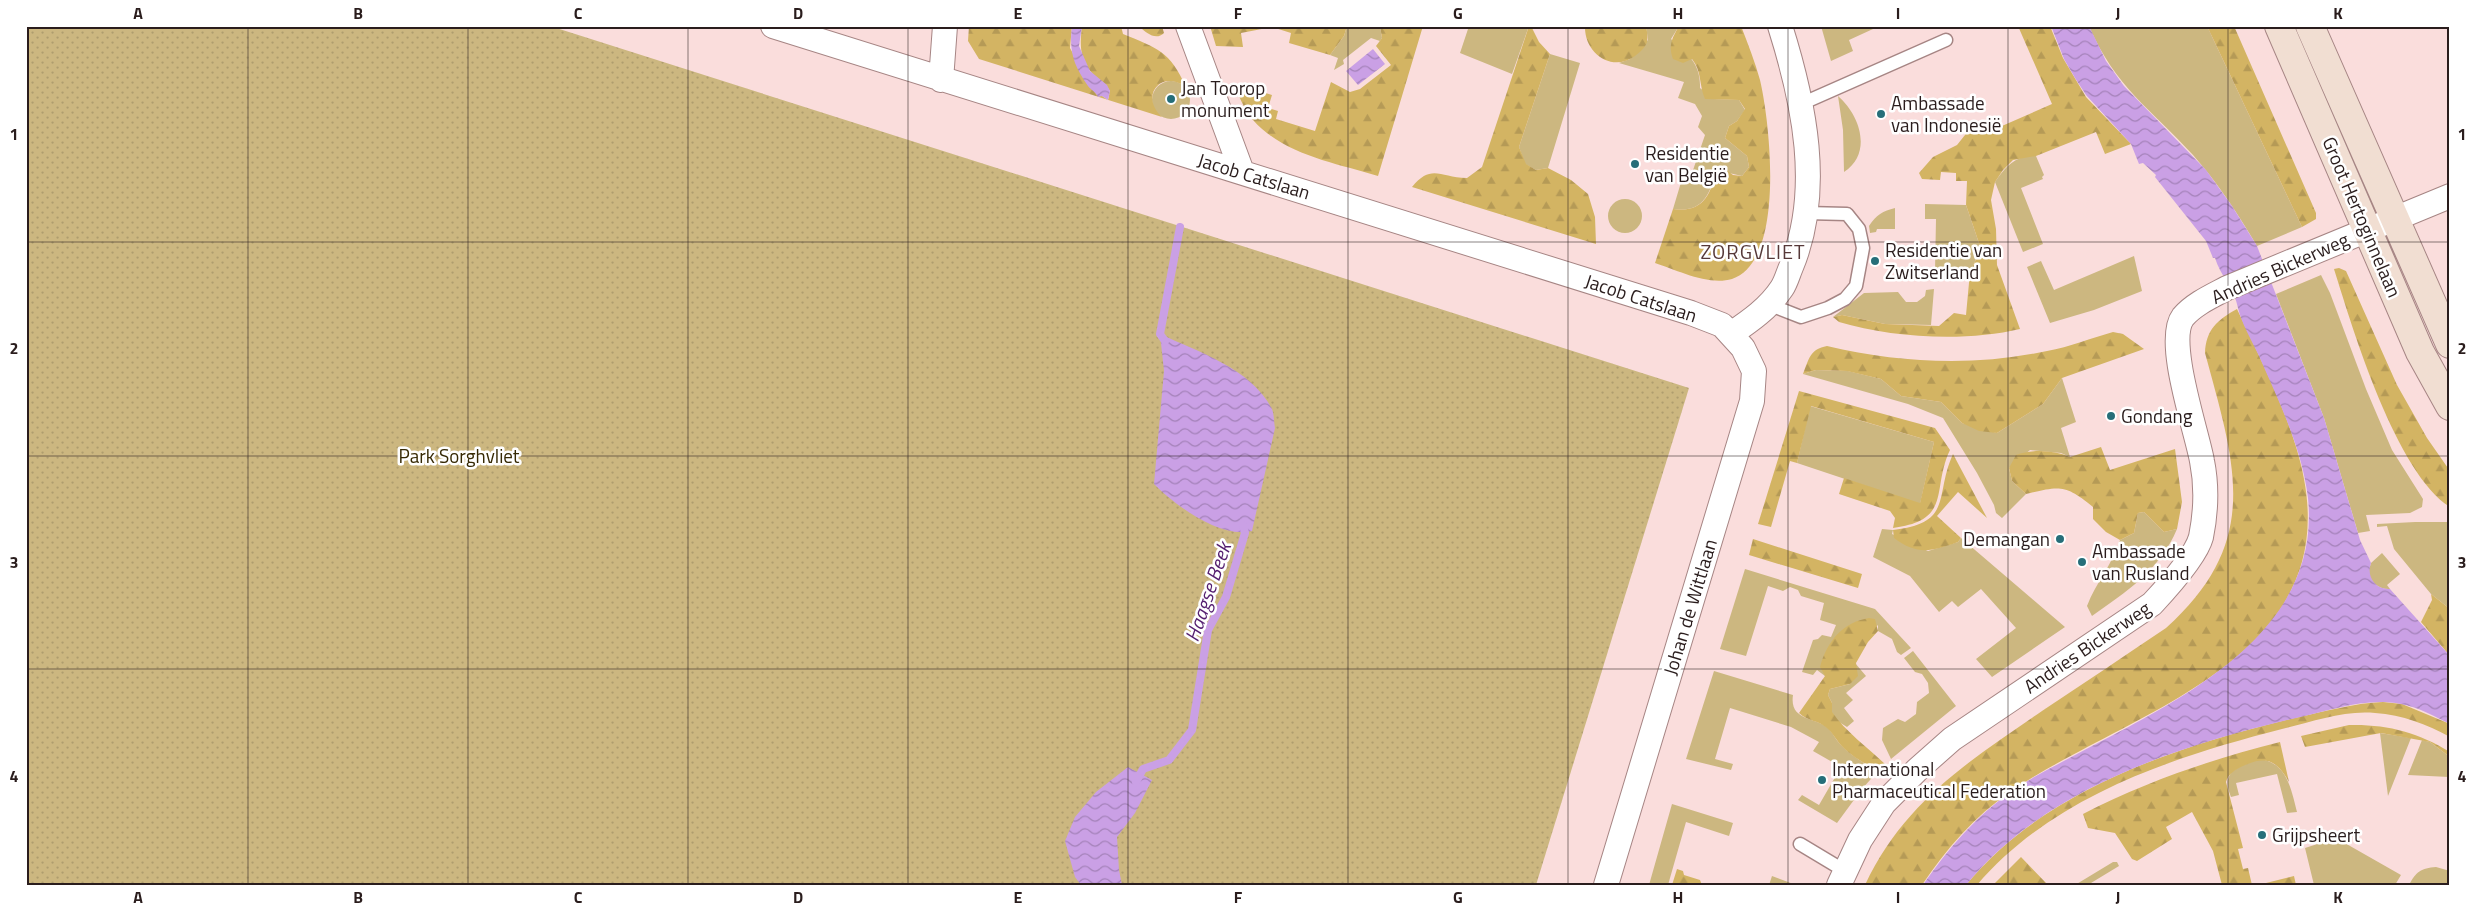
<svg xmlns="http://www.w3.org/2000/svg" width="2476" height="911" viewBox="0 0 2476 911" font-family="'Titillium Web',sans-serif">
<defs>
<pattern id="forest-firs" width="22" height="20" patternUnits="userSpaceOnUse" patternTransform="scale(1.25)"><rect width="22" height="20" fill="#d3b463"/><path d="M5 1l3.5 6h-7zM16 11l3.5 6h-7z" fill="#b59a56"/></pattern>
<pattern id="park-dots" width="8" height="8" patternUnits="userSpaceOnUse" patternTransform="scale(1.25)"><rect width="8" height="8" fill="#ccb780"/><path d="M2 2h.1M6 6h.1" fill="none" stroke="#af9d6e" stroke-width="1.8" stroke-linecap="round"/></pattern>
<pattern id="water-waves" width="16" height="10" patternUnits="userSpaceOnUse" patternTransform="scale(1.25)"><rect width="16" height="10" fill="#caa0e5"/><path d="M0 5q4-4 8 0t8 0" fill="none" stroke="#a482b9"/></pattern>
</defs>
<rect width="100%" height="100%" fill="#fadddc"/>
<path fill="#ccb780" d="M 1347,26 L 1380,26 L 1382,38 L 1380,41 L 1371,38 L 1343,60 L 1344,64 L 1334,70 L 1338,58 L 1330,55 L 1344,36 Z
M 1469,26 L 1529,26 L 1512,74 L 1460,53 Z
M 1646,26 L 1679,26 L 1671,39 C 1688,54 1701,64 1700,88 L 1714,99 L 1739,100 L 1745,110 L 1737,121 L 1729,126 L 1725,138 L 1747,156 L 1749,167 L 1742,176 L 1716,170 C 1710,196 1702,213 1673,209 L 1682,179 L 1691,176 L 1705,135 L 1698,127 L 1702,116 L 1695,104 L 1678,98 L 1684,82 L 1619,63 L 1630,59 L 1648,40 Z
M 1821,26 L 1872,26 L 1873,29 L 1849,40 L 1853,51 L 1831,61 Z
M 2089,26 L 2207,26 L 2302,227 L 2257,246 C 2238,214 2218,183 2193,155 C 2151,109 2115,87 2089,26 Z
M 1550,54 L 1580,63 L 1548,168 L 1536,170 L 1525,164 L 1519,147 Z
M1152 100a19 19 0 1 1 38 0a19 19 0 1 1-38 0Z
M 1838,96 C 1860,115 1873,153 1844,172 L 1843,130 Z
M 2026,156 L 2036,156 L 2044,175 L 2042,177 L 2043,179 L 2021,188 L 2043,244 L 2023,252 L 1995,182 C 2004,169 2010,161 2026,156 Z
M1608 216a17 17 0 1 1 34 0a17 17 0 1 1-34 0Z
M 1925,204 L 1966,205 L 1981,249 L 1970,272 L 1935,271 L 1936,219 L 1925,219 Z
M 1895,208 L 1895,229 L 1877,229 L 1876,232 L 1870,233 L 1869,226 C 1876,215 1883,211 1895,208 Z
M 2134,256 L 2142,291 L 2094,310 L 2050,323 L 2027,267 L 2041,261 L 2054,290 Z
M 2321,275 L 2330,293 L 2366,389 L 2392,450 L 2423,499 L 2422,507 L 2410,513 L 2366,515 L 2370,531 L 2358,533 L 2324,418 L 2276,294 Z
M 1934,289 L 1931,325 L 1885,324 L 1842,315 L 1833,317 L 1864,293 L 1898,292 L 1906,302 L 1917,302 L 1925,296 L 1926,290 Z
M 1816,370 L 1848,371 L 1881,379 L 1901,396 L 1941,402 L 1962,423 L 1997,433 L 2043,404 L 2062,378 L 2076,422 L 2061,428 L 2070,457 L 2061,453 L 2030,450 L 2009,468 L 2012,481 L 2026,494 L 2002,518 L 1996,513 L 1994,505 L 1977,473 L 1943,418 L 1908,404 L 1803,374 Z
M 1810,406 L 1934,442 L 1920,504 L 1797,463 Z
M 2144,512 L 2164,532 L 2177,529 C 2160,570 2126,592 2092,616 L 2087,606 C 2096,582 2113,564 2120,540 L 2134,533 L 2138,513 Z
M 2415,522 L 2450,522 L 2450,609 L 2431,594 L 2394,549 L 2387,526 L 2377,527 L 2377,524 Z
M 1882,529 L 1893,530 L 1892,534 L 1928,551 L 1958,542 L 1961,538 L 2065,627 L 1992,677 L 1976,659 L 2016,628 L 1981,589 L 1958,607 L 1952,601 L 1939,612 L 1910,576 L 1873,557 Z
M 2382,553 L 2400,574 L 2387,585 L 2390,589 C 2379,590 2371,582 2368,573 L 2371,563 Z
M 1745,569 L 1875,609 L 1911,648 L 1901,655 L 1897,652 L 1892,639 L 1878,631 L 1878,625 L 1825,676 L 1817,670 L 1813,675 L 1802,672 L 1813,640 L 1818,639 L 1822,635 L 1831,637 L 1836,625 L 1820,620 L 1824,603 L 1801,596 L 1798,590 L 1790,587 L 1783,591 L 1768,586 L 1746,656 L 1720,649 Z
M 1913,651 L 1956,706 L 1891,759 L 1882,740 L 1883,728 L 1898,719 L 1905,722 L 1916,714 L 1917,702 L 1929,693 L 1928,683 L 1922,674 L 1915,672 L 1904,658 Z
M 1855,663 L 1866,676 L 1846,693 L 1853,700 L 1844,708 L 1854,721 L 1847,727 L 1839,722 L 1831,712 L 1832,703 L 1828,695 L 1830,689 L 1850,684 Z
M 1714,671 L 1793,695 C 1789,721 1816,717 1828,728 C 1833,733 1836,740 1840,744 C 1850,755 1865,764 1878,771 L 1862,789 L 1837,823 L 1798,800 L 1802,795 L 1819,805 L 1841,767 L 1813,751 L 1819,742 L 1791,727 L 1730,708 L 1715,759 L 1733,764 L 1731,770 L 1686,759 Z
M 2380,733 L 2411,738 L 2388,796 Z
M 2422,740 L 2430,742 L 2450,757 L 2450,794 L 2448,794 L 2449,777 L 2408,775 Z
M 2259,759 C 2287,762 2291,789 2297,812 L 2287,813 L 2277,774 L 2236,783 L 2239,795 L 2231,797 C 2220,771 2238,767 2259,759 Z
M 1672,804 L 1733,823 L 1729,836 L 1686,822 L 1668,885 L 1649,885 Z
M 2336,838 L 2401,875 L 2395,885 L 2314,885 L 2305,848 Z
M 2113,862 L 2117,862 L 2119,866 L 2091,883 L 2092,885 L 2075,885 Z
M 2436,867 L 2450,871 L 2450,885 L 2409,885 C 2416,872 2421,868 2436,867 Z
M 1772,876 L 1796,885 L 1769,885 Z"/>
<path fill="url(#forest-firs)" d="M 969,26 L 1072,26 L 1070,48 L 1092,89 L 1108,100 L 1110,91 C 1103,80 1097,80 1091,72 C 1079,58 1080,43 1082,26 L 1121,26 L 1123,34 C 1157,48 1170,51 1186,87 C 1161,69 1139,96 1162,117 L 979,59 L 968,41 Z
M 1139,26 L 1162,26 L 1164,33 C 1156,41 1146,33 1139,26 Z
M 1210,26 L 1347,26 L 1344,36 L 1330,55 L 1289,43 L 1291,33 L 1272,27 L 1241,33 L 1243,47 L 1216,46 Z
M 1380,26 L 1423,26 L 1378,176 C 1335,163 1284,155 1253,120 C 1244,109 1239,96 1233,83 L 1272,95 L 1268,108 L 1278,111 L 1276,119 L 1315,131 L 1331,82 L 1350,92 L 1360,89 L 1391,65 L 1376,46 L 1382,38 Z
M 1529,26 L 1531,26 L 1539,42 L 1550,54 L 1519,147 L 1526,164 L 1536,170 L 1548,168 L 1571,180 L 1588,194 L 1595,217 L 1596,244 L 1412,187 C 1432,163 1440,178 1467,178 L 1482,167 Z
M 1585,26 L 1646,26 C 1647,31 1648,37 1647,42 C 1645,48 1640,52 1635,56 C 1612,73 1584,53 1585,26 Z
M 1679,26 L 1741,26 C 1748,44 1755,62 1760,80 C 1770,122 1786,261 1732,279 C 1708,286 1677,270 1655,263 L 1673,209 C 1702,213 1711,196 1716,170 L 1725,169 L 1733,175 L 1742,176 L 1749,167 L 1747,156 L 1725,138 L 1729,126 L 1737,121 L 1745,109 L 1739,100 L 1705,99 C 1699,86 1702,71 1692,59 L 1683,63 L 1673,59 C 1668,46 1672,38 1679,26 Z
M 2018,26 L 2050,26 L 2063,58 L 2086,97 L 2131,144 L 2105,154 L 2096,132 L 2036,156 L 2013,160 L 2003,170 L 1995,182 L 1991,200 L 1996,229 L 1997,265 L 2020,329 C 1966,342 1892,338 1839,322 L 1833,317 L 1842,315 L 1885,324 L 1939,326 L 1954,313 L 1966,315 L 1970,272 L 1981,249 L 1966,205 L 1967,181 L 1956,181 L 1956,173 L 1941,172 L 1940,180 L 1922,179 L 1919,173 L 1933,157 L 1957,145 L 1973,125 L 1990,120 L 1995,129 L 2052,104 Z
M 2207,26 L 2234,26 L 2316,213 L 2316,219 L 2302,227 Z
M 2339,268 L 2346,271 L 2397,385 L 2427,438 L 2450,471 L 2450,507 C 2396,473 2353,330 2334,269 Z
M 2237,309 C 2261,360 2294,424 2304,479 C 2339,664 2124,713 2010,792 C 1975,816 1946,849 1922,885 L 1865,885 C 1904,802 1969,761 2042,711 C 2083,684 2124,656 2166,628 C 2263,541 2235,464 2205,353 C 2206,330 2217,320 2237,309 Z
M 2113,332 L 2123,334 L 2144,349 L 2062,378 L 2043,404 L 1997,433 L 1979,431 L 1962,423 L 1941,402 L 1901,396 L 1881,379 L 1847,371 L 1816,370 L 1803,374 C 1809,359 1810,349 1827,346 C 1900,363 1973,367 2047,351 C 2070,347 2091,338 2113,332 Z
M 1799,391 L 1935,428 L 1950,450 C 1931,490 1953,520 1893,528 L 1895,518 L 1890,511 L 1839,494 L 1844,478 L 1920,503 L 1934,442 L 1811,406 L 1797,463 L 1790,461 L 1771,527 L 1758,524 Z
M 2101,447 L 2110,470 L 2175,449 L 2182,502 L 2177,529 L 2164,532 L 2144,512 L 2138,513 L 2134,533 L 2120,540 L 2106,532 L 2093,519 L 2093,507 C 2065,484 2060,486 2026,494 L 2012,481 L 2009,468 L 2016,455 C 2033,449 2053,450 2070,457 Z
M 1953,454 L 1987,518 L 1958,492 L 1937,516 L 1961,538 L 1958,542 C 1933,551 1917,556 1894,538 L 1893,530 C 1954,523 1934,496 1953,454 Z
M 1753,539 L 1862,574 L 1858,588 L 1749,555 Z
M 2431,594 L 2450,609 L 2450,656 L 2421,622 L 2432,600 Z
M 1869,618 L 1875,619 L 1878,631 L 1868,642 L 1856,663 L 1858,676 L 1850,684 L 1830,689 L 1828,695 L 1832,703 L 1832,712 C 1845,731 1868,748 1885,764 L 1879,770 C 1866,765 1849,755 1839,743 C 1835,738 1832,732 1827,728 C 1818,720 1809,722 1799,713 L 1825,676 L 1820,667 C 1827,641 1843,622 1869,618 Z
M 2383,702 L 2402,704 L 2450,724 L 2450,737 C 2426,724 2403,715 2375,713 C 2344,710 2312,722 2282,729 C 2173,757 2053,796 1977,885 L 1966,885 C 2045,789 2177,746 2294,718 C 2324,712 2353,703 2383,702 Z
M 2349,725 C 2386,724 2418,732 2450,752 L 2450,757 L 2430,742 L 2381,733 L 2305,747 L 2301,736 Z
M 2280,742 L 2289,782 C 2277,761 2267,755 2243,766 C 2236,769 2228,774 2226,782 L 2243,848 L 2238,849 L 2243,869 L 2248,868 L 2252,885 L 2222,885 L 2213,851 L 2192,812 L 2166,827 L 2172,839 L 2137,861 L 2132,859 L 2115,833 L 2088,828 L 2083,814 C 2145,782 2212,759 2280,742 Z
M 2021,857 L 2048,885 L 1993,885 Z
M 1677,869 L 1683,871 L 1684,875 L 1700,880 L 1702,885 L 1672,885 Z
M 2294,876 L 2296,885 L 2258,885 Z"/>
<path fill="url(#park-dots)" d="M 26,26 L 550,26 L 1689,388 L 1536,885 L 26,885 Z"/>
<path fill="url(#water-waves)" d="M 1072,26 L 1082,26 L 1079,46 L 1090,71 L 1107,85 L 1110,91 L 1108,100 L 1102,96 L 1098,97 C 1095,91 1091,90 1088,86 C 1073,64 1069,52 1072,26 Z
M 2051,26 L 2089,26 L 2106,61 L 2124,86 L 2206,170 L 2232,206 L 2257,246 L 2324,418 L 2360,540 L 2371,563 C 2366,576 2375,590 2390,589 L 2450,656 L 2450,724 C 2434,716 2418,707 2401,704 C 2367,697 2332,710 2300,717 C 2181,745 2046,787 1966,885 L 1923,885 C 1948,849 1975,817 2012,791 C 2032,777 2055,766 2077,754 C 2177,701 2322,635 2308,498 C 2302,448 2279,402 2259,356 C 2252,341 2241,322 2238,308 C 2235,290 2220,275 2215,258 L 2213,258 L 2206,241 L 2155,177 L 2156,175 L 2143,163 L 2139,164 L 2131,144 L 2086,95 L 2075,78 L 2064,59 Z
M 1373,49 L 1385,64 L 1358,85 L 1346,71 Z
M 1160,334 C 1198,352 1251,368 1272,409 C 1274,414 1274,422 1275,428 L 1252,531 C 1220,539 1175,505 1154,484 L 1164,371 Z
M 1128,767 L 1152,780 L 1135,813 L 1117,837 L 1119,870 L 1122,885 L 1081,885 L 1075,877 L 1065,841 L 1075,817 L 1096,792 Z"/>
<g fill="none" stroke-linecap="round" stroke-linejoin="round">
<path stroke="#caa0e5" stroke-width="8" d="M 1165,341 L 1160,334 L 1180,227
M 1136,782 L 1143,769 L 1169,760 L 1192,730 L 1208,630 L 1226,597 L 1245,533 L 1243,525"/>
<defs>
<path id="lane" d="M 1801,104 L 1946,40
M 1768,304 L 1801,317 L 1828,308 L 1845,299 L 1856,286 L 1863,248 L 1859,229 L 1847,214 L 1806,213
M 1800,844 L 1845,871"/>
<path id="street" d="M 773,26 L 1691,313 L 1722,325 L 1743,348 L 1754,371 L 1752,401 L 1606,885
M 1188,26 L 1242,172
M 941,80 L 945,26
M 1731,334 C 1750,321 1769,308 1782,288 C 1786,282 1788,274 1791,267 C 1823,191 1804,102 1780,26
M 1839,885 L 1860,840 L 1884,803 L 1917,770 L 1952,739 L 2152,604 C 2166,589 2196,556 2201,537 C 2206,512 2207,486 2202,461 C 2197,432 2165,341 2183,317 C 2194,304 2212,296 2227,288 L 2450,196"/>
<path id="secondary" d="M 2279,26 L 2420,352 L 2450,406
M 2310,26 L 2450,344"/>
</defs>
<use href="#lane" stroke="#a68584" stroke-width="15"/>
<use href="#street" stroke="#a68584" stroke-width="26"/>
<use href="#secondary" stroke="#a68584" stroke-width="30"/>
<use href="#lane" stroke="#fff" stroke-width="12"/>
<use href="#street" stroke="#fff" stroke-width="24"/>
<use href="#secondary" stroke="#f1ded2" stroke-width="28"/>
</g>
<path fill="none" stroke="#2a1d1d" stroke-width="1" stroke-opacity="0.55" d="M 248,26 L 248,885M 468,26 L 468,885M 688,26 L 688,885M 908,26 L 908,885M 1128,26 L 1128,885M 1348,26 L 1348,885M 1568,26 L 1568,885M 1788,26 L 1788,885M 2008,26 L 2008,885M 2228,26 L 2228,885M 26,242 L 2450,242M 26,456 L 2450,456M 26,669 L 2450,669"/>
<g fill="#266e79" stroke="#fff" stroke-width="2">
<circle cx="1171" cy="99" r="5"/>
<circle cx="1881" cy="114" r="5"/>
<circle cx="1635" cy="164" r="5"/>
<circle cx="1875" cy="261" r="5"/>
<circle cx="2111" cy="416" r="5"/>
<circle cx="2060" cy="539" r="5"/>
<circle cx="2082" cy="562" r="5"/>
<circle cx="1822" cy="780" r="5"/>
<circle cx="2262" cy="835" r="5"/>
</g>
<g text-anchor="middle" stroke-width="5" stroke-linejoin="round" paint-order="stroke">
<g font-size="19" fill="#2a1d1d" stroke="#fff" text-anchor="start">
<text x="1181" y="95">Jan Toorop<tspan x="1181" dy="22">monument</tspan></text>
<text x="1891" y="110">Ambassade<tspan x="1891" dy="22">van Indonesië</tspan></text>
<text x="1645" y="160">Residentie<tspan x="1645" dy="22">van België</tspan></text>
<text x="1885" y="257">Residentie van<tspan x="1885" dy="22">Zwitserland</tspan></text>
<text x="2121" y="423">Gondang</text>
<text x="2050" y="546" text-anchor="end">Demangan</text>
<text x="2092" y="558">Ambassade<tspan x="2092" dy="22">van Rusland</tspan></text>
<text x="1832" y="776">International<tspan x="1832" dy="22">Pharmaceutical Federation</tspan></text>
<text x="2272" y="842">Grijpsheert</text>
</g>
<g font-size="19" fill="#2a1d1d" stroke="#fff">
<text transform="translate(1254 176) rotate(17)" y="7">Jacob Catslaan</text>
<text transform="translate(2362 217) rotate(67)" y="7">Groot Hertoginnelaan</text>
<text transform="translate(2280 268) rotate(-24)" y="7">Andries Bickerweg</text>
<text transform="translate(1641 298) rotate(18)" y="7">Jacob Catslaan</text>
<text transform="translate(1690 607) rotate(-73)" y="7">Johan de Wittlaan</text>
<text transform="translate(2087 647) rotate(-34)" y="7">Andries Bickerweg</text>
</g>
<g font-size="19" fill="#362904" stroke="#fff">
<text x="459" y="463">Park Sorghvliet</text>
</g>
<g font-size="20" letter-spacing="1" fill="#563939" stroke="#fff">
<text x="1753" y="259">ZORGVLIET</text>
</g>
<g font-size="20" font-style="italic" fill="#541e6f" stroke="#fff">
<text transform="translate(1208 592) rotate(-71)" y="7">Haagse Beek</text>
</g>
</g>
<rect width="2476" height="911" fill="none" stroke="#ffffff" stroke-width="55"/>
<rect x="28" y="28" width="2420" height="856" fill="none" stroke="#2a1d1d" stroke-width="2"/>
<g font-size="16" text-anchor="middle" font-weight="bold" fill="#2a1d1d">
<text x="138" y="19">A</text>
<text x="358" y="19">B</text>
<text x="578" y="19">C</text>
<text x="798" y="19">D</text>
<text x="1018" y="19">E</text>
<text x="1238" y="19">F</text>
<text x="1458" y="19">G</text>
<text x="1678" y="19">H</text>
<text x="1898" y="19">I</text>
<text x="2118" y="19">J</text>
<text x="2338" y="19">K</text>
<text x="14" y="140">1</text>
<text x="2462" y="140">1</text>
<text x="14" y="354">2</text>
<text x="2462" y="354">2</text>
<text x="14" y="568">3</text>
<text x="2462" y="568">3</text>
<text x="14" y="782">4</text>
<text x="2462" y="782">4</text>
<text x="138" y="903">A</text>
<text x="358" y="903">B</text>
<text x="578" y="903">C</text>
<text x="798" y="903">D</text>
<text x="1018" y="903">E</text>
<text x="1238" y="903">F</text>
<text x="1458" y="903">G</text>
<text x="1678" y="903">H</text>
<text x="1898" y="903">I</text>
<text x="2118" y="903">J</text>
<text x="2338" y="903">K</text>
</g>
</svg>
